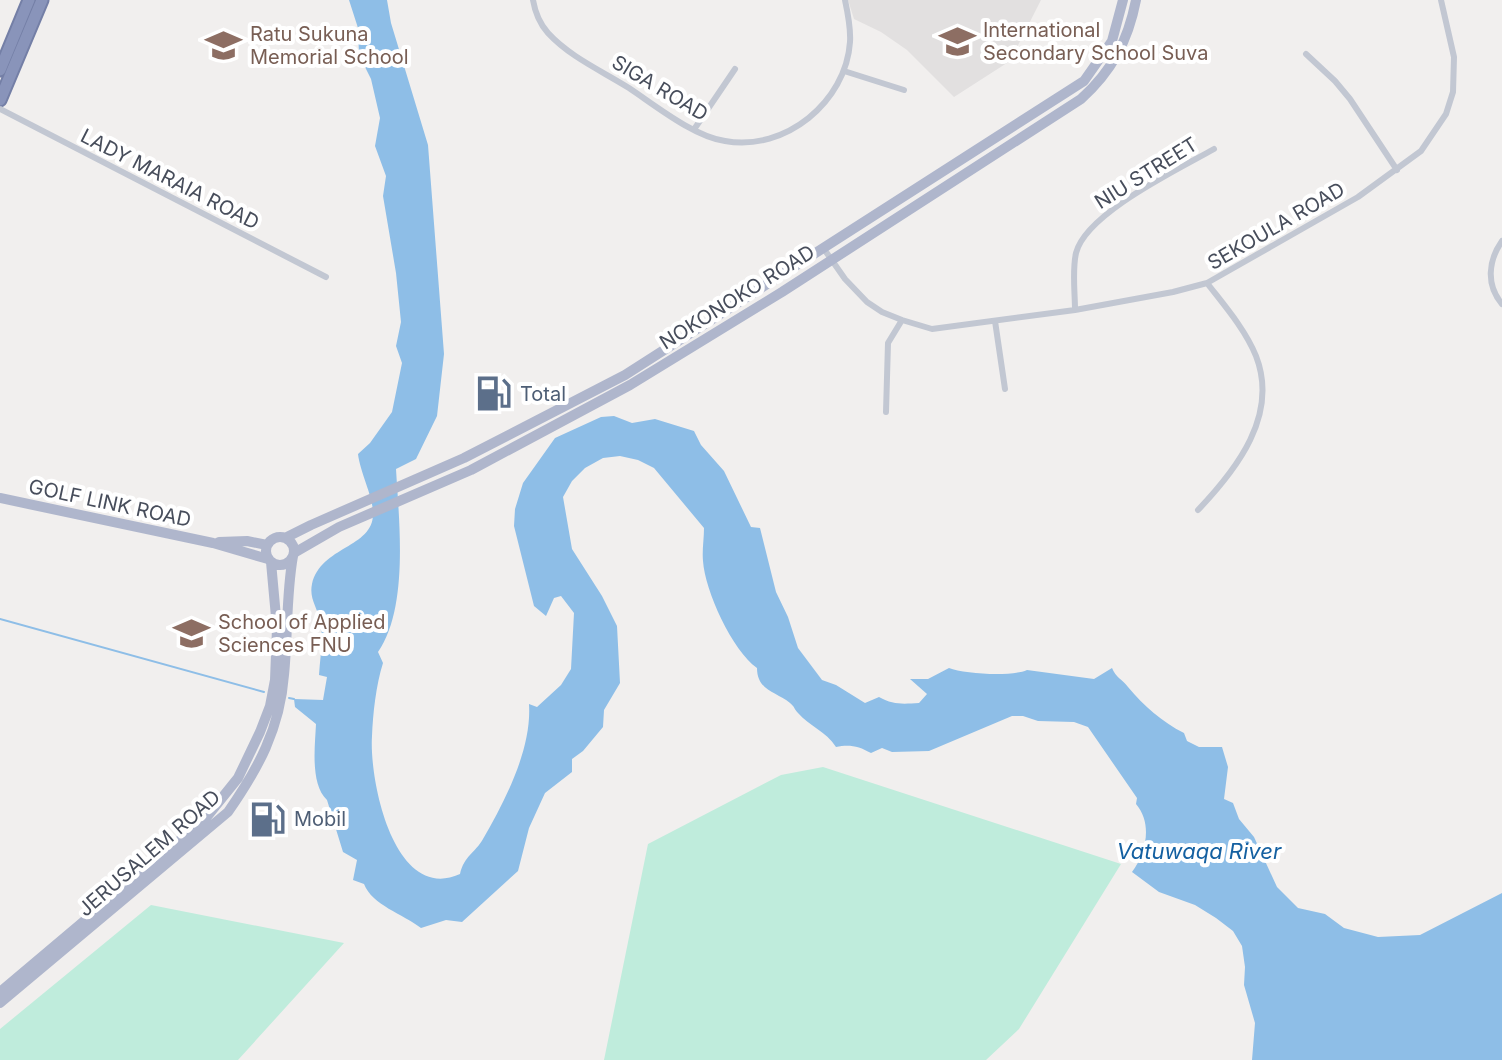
<svg xmlns="http://www.w3.org/2000/svg" width="1502" height="1060" viewBox="0 0 1502 1060" font-family="Inter,sans-serif">
<rect width="100%" height="100%" fill="#f1efee"/>
<path fill="#e2e0e0" d="M 848,0 L 1041,0 L 1010,61 L 954,97 L 907,50 L 881,32 L 854,19 Z"/>
<path fill="#bfecdc" d="M 823,767 L 1121,864 L 1019,1029 L 986,1060 L 604,1060 L 648,844 L 781,775 Z
M 151,905 L 344,943 L 238,1060 L 0,1060 L 0,1029 Z"/>
<path fill="#8ebee7" d="M 349,0 L 387,0 L 391,23 L 428,145 L 444,354 L 437,416 L 416,459 L 396,469 C 399,522 409,607 378,652 L 383,663 C 376,685 373,713 372,736 C 369,780 394,904 460,874 C 464,856 475,853 483,839 C 505,801 532,749 529,704 L 537,707 L 561,685 L 571,669 L 574,613 L 561,596 L 554,598 L 546,616 L 534,606 L 514,526 L 515,509 L 523,483 L 555,438 L 601,417 L 614,416 L 632,423 L 655,419 L 694,431 L 701,445 L 724,471 L 751,527 L 760,528 L 776,592 L 788,617 L 798,648 L 822,680 L 836,685 L 865,703 L 879,697 C 893,705 903,704 919,703 L 927,694 L 910,679 L 928,679 L 949,668 C 964,674 1012,677 1027,670 L 1094,679 L 1112,668 C 1116,678 1122,679 1128,687 C 1144,706 1162,722 1184,733 L 1187,741 L 1199,747 L 1222,747 L 1228,767 L 1224,799 L 1233,803 L 1239,819 L 1254,837 L 1277,887 L 1298,908 L 1325,914 L 1344,928 L 1378,937 L 1420,935 L 1502,893 L 1502,1060 L 1252,1060 L 1255,1023 L 1244,985 L 1245,967 L 1242,946 L 1233,931 L 1216,918 L 1195,905 L 1159,892 L 1132,872 C 1146,853 1153,824 1136,804 L 1137,798 L 1088,727 L 1074,722 L 1038,721 L 1023,716 L 1012,716 L 929,751 L 892,752 L 882,748 L 871,753 C 859,746 849,744 836,747 C 826,731 809,726 798,713 C 794,709 795,707 790,703 C 777,692 757,691 757,668 C 732,650 705,591 703,561 C 702,550 704,539 704,528 L 654,468 L 638,460 L 620,456 L 603,458 L 585,468 L 572,481 L 563,497 L 572,549 L 602,596 L 617,626 L 620,683 L 604,710 L 603,727 L 583,751 L 572,759 L 572,772 L 545,793 L 529,828 L 518,871 L 462,922 L 446,920 L 421,928 C 403,914 372,905 364,884 L 353,880 L 357,860 L 343,852 L 327,800 C 310,784 315,746 316,724 L 295,707 L 294,699 L 323,700 L 327,677 L 319,675 C 320,658 324,636 320,620 C 317,607 309,598 312,584 C 321,546 373,548 373,514 C 374,499 360,472 358,454 L 370,443 L 392,412 L 402,363 L 396,346 L 401,322 L 396,273 L 383,196 L 386,176 L 375,146 L 380,118 L 371,79 L 359,55 L 358,28 Z"/>
<g fill="none" stroke-linecap="round" stroke-linejoin="round">
<path stroke="#8ebee7" stroke-width="2" d="M 0,619 L 264,692
M 289,698 L 294,699"/>
<defs>
<path id="highway" d="M 0,70 L 29,0
M 0,100 L 42,0"/>
</defs>
<use href="#highway" stroke="#747fa6" stroke-width="15"/>
<path stroke="#c2c7d2" stroke-width="6" d="M 533,0 C 535,12 540,24 548,33 C 570,57 602,71 629,88 C 656,106 693,136 725,141 C 785,152 846,102 850,42 C 851,28 848,14 845,0
M 1306,54 L 1335,81 L 1350,99 L 1397,170
M 844,71 L 904,90
M 0,109 L 326,277
M 695,128 L 735,69
M 1502,241 C 1488,261 1486,285 1502,304
M 824,249 L 845,279 L 867,302 L 882,312 L 902,320 L 932,329 L 1075,310 L 1173,292 L 1207,283 L 1358,197 L 1421,151 L 1446,114 L 1453,92 L 1454,57 L 1441,0
M 1075,310 C 1075,292 1072,271 1076,253 C 1086,213 1179,169 1214,149
M 995,321 L 1005,389
M 886,412 L 888,343 L 902,320
M 1198,510 C 1237,469 1279,415 1256,356 C 1245,329 1224,305 1207,283"/>
<path stroke="#afb6cc" stroke-width="10" d="M 0,498 L 213,543 L 268,559
M266 551a14 14 0 1 1 28 0a14 14 0 1 1-28 0Z
M 285,538 L 311,525 L 464,458 L 625,375 L 1084,81 L 1112,41 L 1123,0
M 219,542 L 247,541 L 267,545
M 294,553 L 339,527 L 471,470 L 630,385 L 782,292 L 1081,99 C 1112,71 1128,41 1136,0
M 0,992 L 205,819 L 238,778 L 260,732 L 270,706 L 275,680 L 277,628 L 271,562
M 0,1003 L 228,812 C 258,769 280,729 284,675 C 288,635 286,595 293,556"/>
<use href="#highway" stroke="#8994ba" stroke-width="11"/>
</g>
<defs>
<symbol id="school-bare" viewBox="-9 -9 18 18"><path d="M0-5L7-2L0 1L-7-2ZM-4 1L0 2.5L4 1V4Q0 6-4 4Z" fill="#8d6e63" stroke="#fff" stroke-width="2.5" paint-order="stroke"/></symbol>
<symbol id="fuel-bare" viewBox="-9 -9 18 18"><path d="M-5.5-6h7V0h2V4h1.3V-2.5L3-4.5l.8-.8L6-3V5H2.5V1h-1V6h-7ZM-4.2-4.7v3.2H.2V-4.7Z" fill="#5c6f8a" stroke="#fff" stroke-width="2.5" paint-order="stroke"/></symbol>
<symbol id="university-bare" viewBox="-9 -9 18 18"><path d="M0-5L7-2L0 1L-7-2ZM-4 1L0 2.5L4 1V4Q0 6-4 4Z" fill="#8d6e63" stroke="#fff" stroke-width="2.5" paint-order="stroke"/></symbol>
</defs>
<g fill-rule="evenodd">
<use href="#school-bare" x="932" y="16" width="51" height="51"/>
<use href="#school-bare" x="198" y="20" width="51" height="51"/>
<use href="#fuel-bare" x="468" y="368" width="51" height="51"/>
<use href="#university-bare" x="166" y="608" width="51" height="51"/>
<use href="#fuel-bare" x="242" y="794" width="51" height="51"/>
</g>
<g text-anchor="middle" stroke-width="8" stroke-linejoin="round" paint-order="stroke">
<g font-size="20" fill="#785e54" stroke="#fff" text-anchor="start">
<text x="983" y="37">International<tspan x="983" dy="23">Secondary School Suva</tspan></text>
<text x="250" y="41">Ratu Sukuna<tspan x="250" dy="23">Memorial School</tspan></text>
<text x="218" y="629">School of Applied<tspan x="218" dy="23">Sciences FNU</tspan></text>
</g>
<g font-size="20" fill="#474d5b" stroke="#fff">
<text transform="translate(660 88) rotate(31)" y="7">SIGA ROAD</text>
<text transform="translate(1146 173) rotate(-32)" y="7">NIU STREET</text>
<text transform="translate(170 179) rotate(27)" y="7">LADY MARAIA ROAD</text>
<text transform="translate(1276 226) rotate(-30)" y="7">SEKOULA ROAD</text>
<text transform="translate(737 297) rotate(-32)" y="7">NOKONOKO ROAD</text>
<text transform="translate(110 503) rotate(12)" y="7">GOLF LINK ROAD</text>
<text transform="translate(149 853) rotate(-41)" y="7">JERUSALEM ROAD</text>
</g>
<g font-size="20" fill="#4e5e75" stroke="#fff" text-anchor="start">
<text x="520" y="401">Total</text>
<text x="294" y="826">Mobil</text>
</g>
<g font-size="22" font-style="italic" fill="#1460a1" stroke="#fff">
<text x="1199" y="859">Vatuwaqa River</text>
</g>
</g>
</svg>
